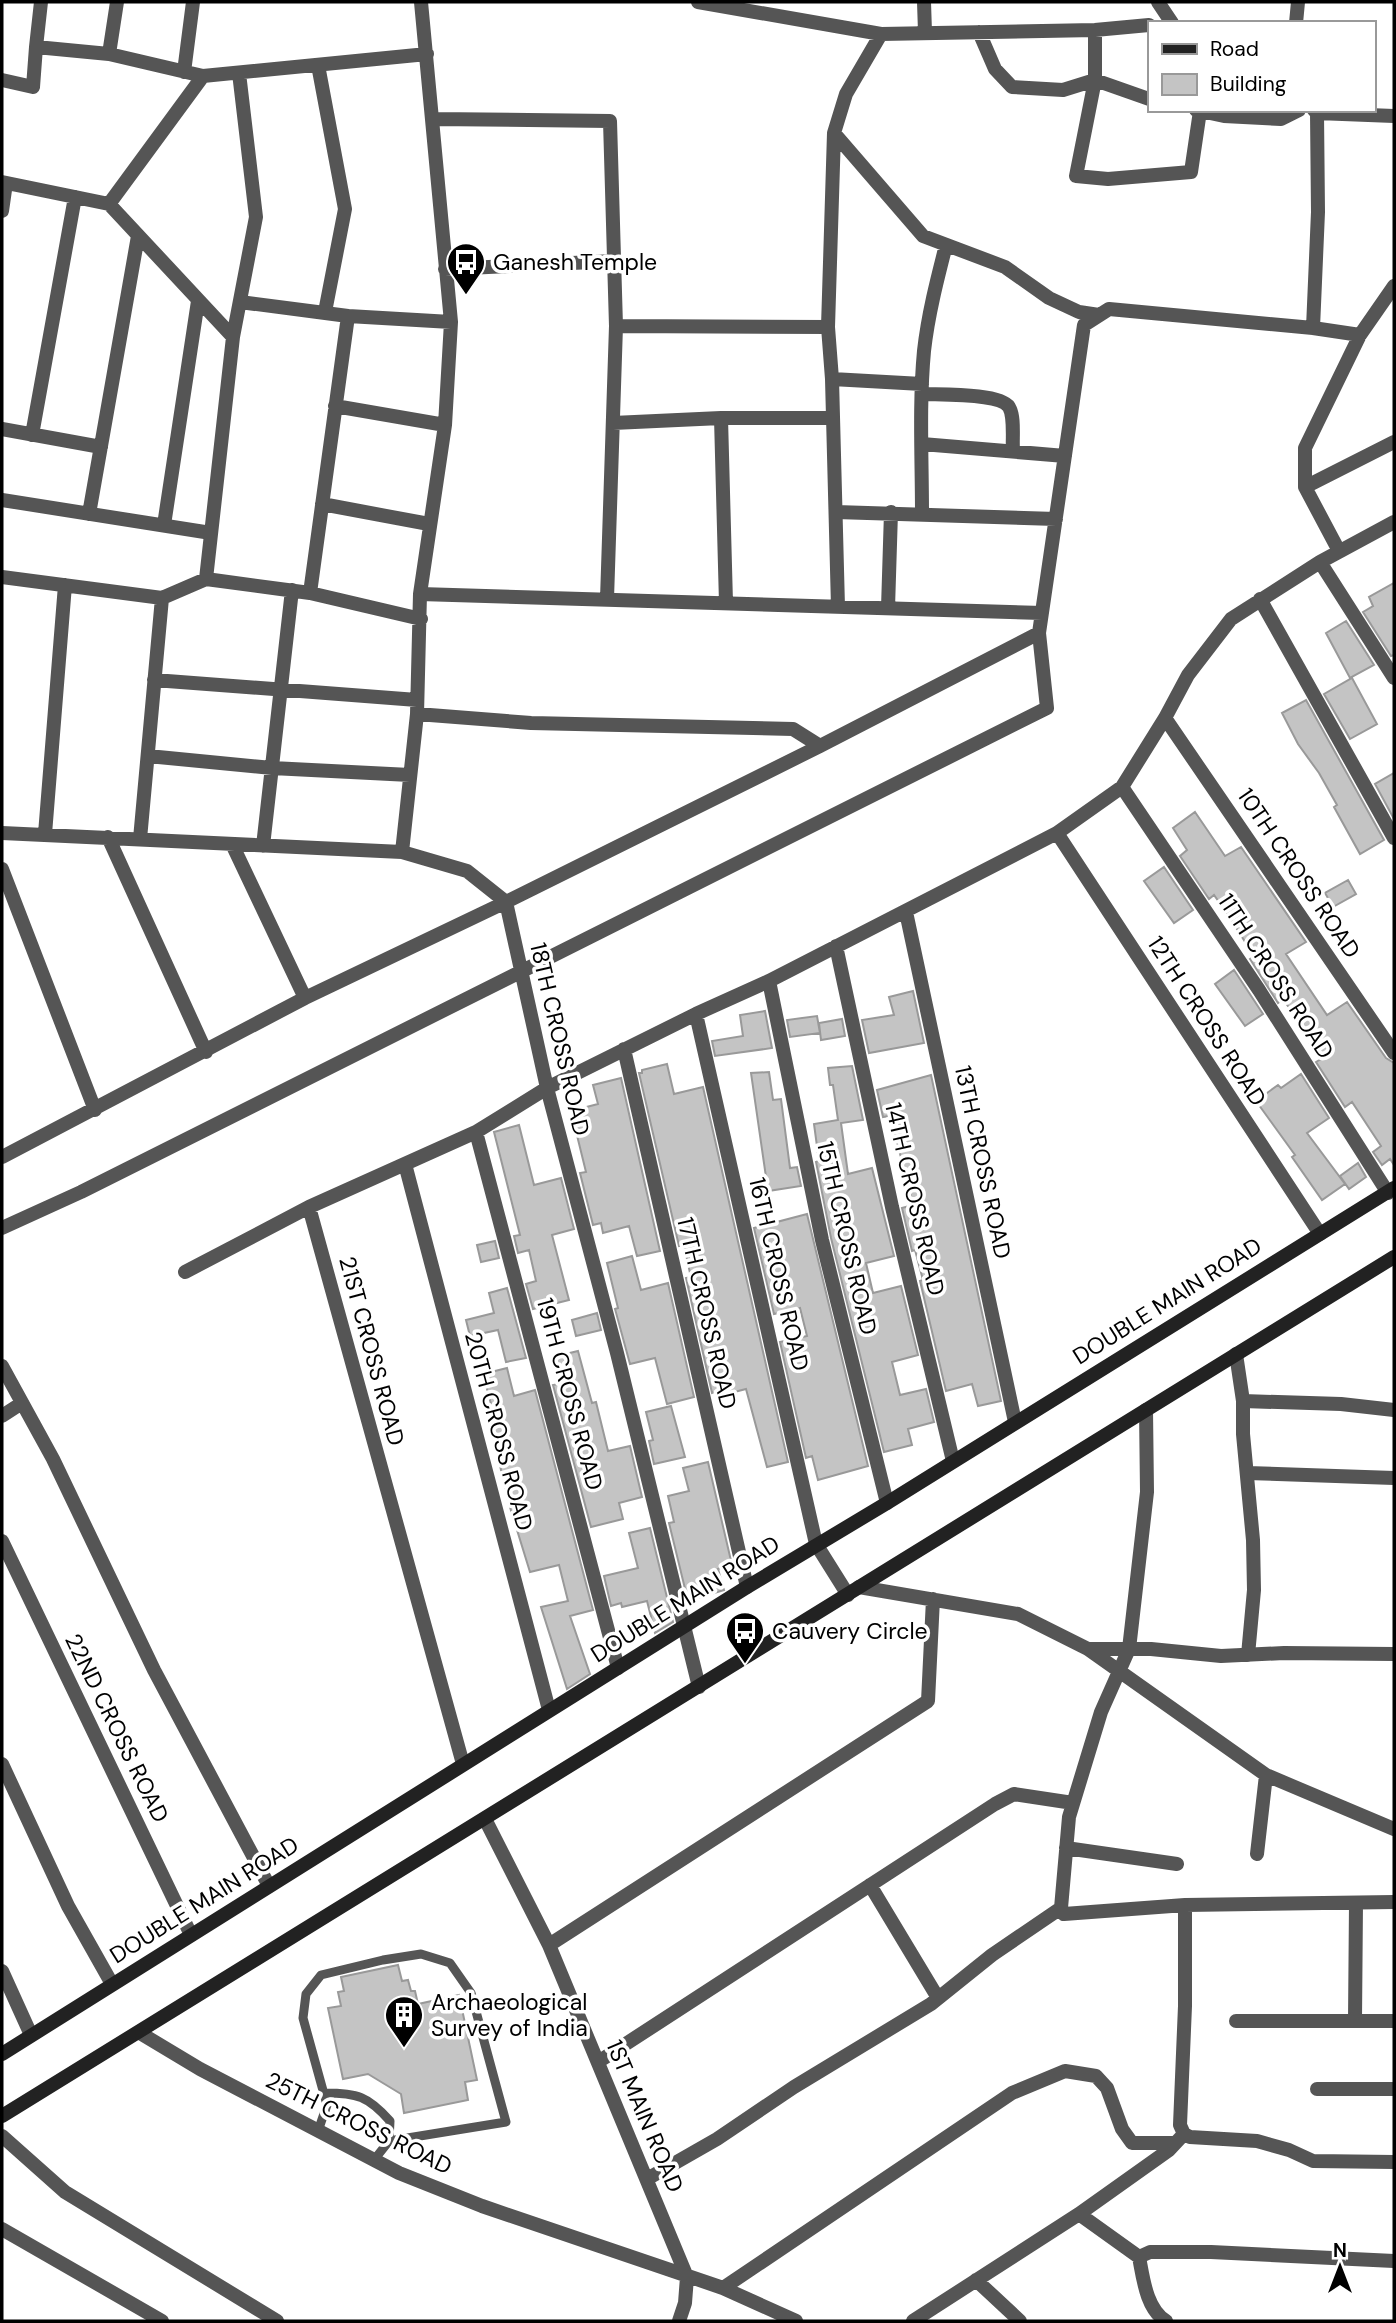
<svg xmlns="http://www.w3.org/2000/svg" width="1396" height="2323" viewBox="0 0 1396 2323" font-family="'DM Sans',sans-serif">
<rect width="100%" height="100%" fill="#fff"/>
<path fill="#c4c4c4" stroke="#999" stroke-width="2" d="M 1394,583 L 1394,655 L 1391,656 L 1363,612 L 1373,606 L 1369,597 Z
M 1346,621 L 1374,665 L 1350,678 L 1326,633 Z
M 1352,678 L 1377,724 L 1350,739 L 1324,694 Z
M 1306,700 L 1384,840 L 1360,854 L 1334,807 L 1337,805 L 1319,773 L 1298,744 L 1282,713 Z
M 1394,773 L 1394,819 L 1375,784 Z
M 1195,812 L 1225,856 L 1241,847 L 1306,942 L 1286,954 L 1327,1015 L 1347,1002 L 1386,1058 L 1394,1063 L 1394,1165 L 1390,1159 L 1382,1165 L 1373,1152 L 1381,1146 L 1352,1102 L 1345,1107 L 1316,1062 L 1321,1059 L 1310,1044 L 1313,1042 L 1283,999 L 1278,1003 L 1250,959 L 1254,956 L 1228,915 L 1214,895 L 1209,899 L 1180,856 L 1187,850 L 1173,828 Z
M 1164,867 L 1193,910 L 1174,923 L 1144,881 Z
M 1348,880 L 1356,894 L 1333,907 L 1325,893 Z
M 1234,970 L 1263,1014 L 1245,1026 L 1215,984 Z
M 913,991 L 924,1043 L 869,1053 L 862,1020 L 894,1015 L 889,997 Z
M 765,1011 L 772,1048 L 715,1056 L 712,1041 L 743,1036 L 740,1015 Z
M 817,1016 L 820,1033 L 790,1037 L 787,1020 Z
M 842,1019 L 845,1036 L 821,1040 L 819,1023 Z
M 667,1064 L 674,1094 L 703,1087 L 788,1462 L 767,1467 L 746,1389 L 719,1396 L 718,1391 L 712,1393 L 686,1278 L 691,1277 L 690,1273 L 684,1245 L 679,1246 L 639,1073 L 642,1073 L 642,1070 Z
M 852,1066 L 863,1120 L 841,1123 L 848,1174 L 872,1168 L 894,1256 L 866,1263 L 873,1293 L 901,1286 L 918,1355 L 892,1362 L 900,1395 L 926,1389 L 934,1422 L 908,1429 L 912,1445 L 884,1452 L 831,1238 L 816,1162 L 819,1161 L 814,1124 L 838,1120 L 833,1085 L 830,1085 L 828,1068 Z
M 769,1072 L 773,1100 L 781,1099 L 790,1168 L 797,1167 L 801,1186 L 768,1191 L 751,1073 Z
M 1301,1074 L 1329,1118 L 1307,1133 L 1345,1184 L 1322,1200 L 1292,1157 L 1295,1155 L 1256,1101 L 1278,1085 L 1281,1088 Z
M 931,1075 L 1001,1401 L 978,1406 L 972,1384 L 946,1391 L 920,1281 L 923,1280 L 915,1250 L 912,1251 L 902,1208 L 913,1205 L 896,1138 L 889,1116 L 883,1117 L 877,1090 Z
M 621,1078 L 660,1251 L 637,1256 L 629,1226 L 603,1233 L 601,1223 L 593,1225 L 580,1173 L 586,1172 L 571,1111 L 598,1104 L 593,1085 Z
M 519,1125 L 534,1185 L 561,1178 L 574,1229 L 552,1235 L 569,1300 L 533,1309 L 526,1284 L 536,1281 L 529,1250 L 518,1253 L 514,1236 L 520,1235 L 494,1132 Z
M 1358,1163 L 1366,1177 L 1349,1189 L 1340,1176 Z
M 807,1214 L 868,1466 L 818,1480 L 812,1456 L 806,1458 L 780,1342 L 807,1336 L 800,1308 L 774,1314 L 754,1228 Z
M 495,1241 L 499,1258 L 481,1262 L 477,1245 Z
M 632,1256 L 641,1290 L 668,1283 L 694,1397 L 667,1404 L 655,1358 L 630,1364 L 615,1309 L 618,1308 L 607,1263 Z
M 507,1288 L 526,1358 L 506,1362 L 498,1330 L 470,1336 L 466,1320 L 494,1313 L 489,1293 Z
M 597,1313 L 601,1330 L 576,1336 L 572,1320 Z
M 578,1351 L 592,1403 L 596,1402 L 608,1451 L 630,1446 L 642,1497 L 619,1503 L 623,1519 L 591,1527 L 553,1385 L 559,1384 L 553,1357 Z
M 507,1368 L 514,1396 L 535,1390 L 593,1610 L 570,1616 L 590,1674 L 567,1689 L 541,1607 L 568,1601 L 559,1565 L 530,1572 L 509,1504 L 486,1406 L 491,1404 L 483,1374 Z
M 671,1406 L 685,1457 L 654,1464 L 649,1441 L 653,1440 L 646,1412 Z
M 708,1462 L 732,1565 L 718,1569 L 724,1590 L 688,1601 L 669,1523 L 674,1522 L 668,1496 L 689,1491 L 683,1468 Z
M 650,1528 L 673,1622 L 655,1633 L 647,1601 L 622,1607 L 621,1603 L 611,1606 L 604,1576 L 638,1568 L 629,1533 Z
M 398,1965 L 402,1981 L 408,1980 L 411,1991 L 415,1991 L 418,2004 L 459,1995 L 477,2080 L 465,2082 L 468,2100 L 404,2113 L 401,2094 L 368,2074 L 343,2079 L 328,2008 L 341,2006 L 338,1992 L 344,1991 L 341,1977 Z"/>
<g fill="none" stroke-linecap="round" stroke-linejoin="round">
<path stroke="#555" stroke-width="9" d="M 325,2093 C 357,2093 368,2096 390,2121 L 389,2141
M 318,2131 L 327,2105 L 303,2018 L 306,1994 L 321,1975 L 383,1960 L 421,1954 L 450,1963 L 471,1993 L 506,2122 L 389,2141 L 374,2160"/>
<path stroke="#555" stroke-width="14" d="M 698,2 L 881,34 L 1095,30 L 1149,25
M 924,2 L 925,32
M 1158,2 L 1172,23
M 1296,23 L 1298,2
M 1095,30 L 1095,80 L 1076,176 L 1108,179 L 1191,172 L 1200,111
M 979,32 L 995,69 L 1012,87 L 1063,90 L 1095,80 L 1149,99
M 36,47 L 41,2
M 109,54 L 117,2
M 318,65 L 345,209 L 325,312
M 184,72 L 193,2
M 2,80 L 33,87 L 36,47 L 109,54 L 203,76
M 1196,110 L 1224,116 L 1281,119 L 1299,110
M 1314,110 L 1317,113 L 1394,116
M 433,119 L 610,121 L 616,326 L 607,599
M 834,133 L 923,236 L 1005,267 L 1049,298 L 1079,312 L 1099,315
M 2,182 L 109,204 L 233,337
M 109,204 L 203,76 L 427,54
M 2,211 L 6,183
M 445,269 L 614,261
M 240,302 L 348,316 L 451,322
M 616,326 L 828,327
M 1313,328 L 1318,212 L 1317,113
M 832,379 L 922,384
M 922,394 C 939,395 1000,393 1009,407 C 1015,417 1012,439 1013,451
M 335,406 L 445,425
M 721,418 L 726,603
M 613,423 L 721,418 L 831,418
M 2,429 L 101,447
M 32,435 L 75,197
M 922,444 L 1065,456
M 1305,487 L 1305,448 L 1360,335 L 1394,286
M 2,500 L 211,533
M 322,504 L 429,524
M 836,512 L 1056,519
M 922,513 C 922,459 919,405 924,351 C 928,315 937,280 946,245
M 89,514 L 138,236
M 164,525 L 198,301
M 1339,551 L 1305,487 L 1394,442
M 1320,562 L 1394,678
M 2,577 L 162,598 L 206,579 L 310,593 L 421,619
M 206,579 L 233,337 L 256,217 L 239,73
M 310,593 L 348,316
M 420,594 L 1042,613
M 1260,599 L 1394,838
M 838,607 L 832,379 L 828,327 L 834,133 L 846,94 L 881,34
M 888,608 L 891,512
M 154,680 L 417,700
M 417,714 L 531,723 L 793,729 L 820,746
M 1165,718 L 1394,1053
M 148,756 L 272,768 L 410,775
M 1122,787 L 1259,990 L 1388,1193
M 2,833 L 402,852 L 467,871 L 506,902 L 547,1088 L 617,1353 L 699,1687
M 1057,833 L 1320,1234
M 45,834 L 65,585
M 108,837 L 206,1052
M 140,839 L 162,598
M 232,844 L 305,998
M 263,846 L 292,590
M 402,852 L 417,714 L 420,594 L 445,425 L 451,322 L 421,2
M 2,869 L 95,1110
M 906,912 L 1015,1422
M 836,946 L 892,1207 L 953,1461
M 769,981 L 822,1240 L 887,1503
M 696,1014 L 816,1544 L 848,1595
M 624,1049 L 747,1587
M 476,1132 L 618,1668
M 2,1157 L 305,998 L 506,902 L 820,746 L 1039,633
M 405,1164 L 549,1710
M 2,1228 L 81,1192 L 1047,708 L 1039,633 L 1084,325 L 1109,309 L 1313,328 L 1360,335
M 185,1272 L 309,1207
M 1236,1354 L 1243,1401 L 1243,1434 L 1253,1540 L 1254,1590 L 1248,1655
M 2,1366 L 53,1459 L 154,1670 L 269,1886
M 1243,1401 L 1341,1404 L 1394,1410
M 2,1416 L 22,1403
M 1247,1473 L 1394,1478
M 2,1541 L 191,1935
M 859,1587 L 1018,1614 L 1088,1649 L 1266,1775 L 1394,1829
M 1088,1649 L 1151,1649 L 1221,1656 L 1284,1653 L 1394,1654
M 2,1764 L 68,1906 L 112,1984
M 463,1764 L 309,1207 L 476,1132 L 547,1088 L 696,1014 L 769,981 L 1057,833 L 1122,787 L 1165,718 L 1188,675 L 1231,619 L 1320,562 L 1394,522
M 485,1819 L 549,1945 L 687,2277 L 685,2303 L 679,2321
M 1066,1848 L 1177,1864
M 1257,1854 L 1266,1775
M 870,1885 L 938,1998
M 1185,1905 L 1394,1902
M 549,1945 L 928,1701 L 933,1599
M 2,1971 L 31,2035
M 1355,2020 L 1356,1903
M 1236,2021 L 1394,2021
M 140,2033 L 200,2069 L 399,2173 L 482,2206 L 723,2288 L 796,2321
M 598,2062 L 995,1804 L 1014,1794 L 1073,1803
M 1317,2089 L 1394,2089
M 1184,2134 L 1190,2137 L 1257,2141 L 1289,2150 L 1313,2161 L 1394,2162
M 2,2136 L 65,2192 L 277,2321
M 647,2179 L 717,2139 L 794,2087 L 931,2004 L 992,1955 L 1061,1908 L 1069,1817 L 1101,1712 L 1129,1649 L 1147,1492 L 1146,1410
M 1079,2214 L 1139,2257 C 1143,2277 1146,2309 1166,2321
M 2,2229 L 162,2321
M 1139,2257 L 1150,2252 L 1211,2252 L 1394,2261
M 976,2280 L 1020,2321
M 723,2288 L 1012,2093 L 1065,2071 L 1096,2076 L 1107,2088 L 1122,2129 L 1132,2143 L 1175,2143
M 913,2321 L 1079,2214 L 1169,2150 L 1184,2134 L 1180,2125 L 1185,2006 L 1185,1905 L 1064,1914 L 1061,1908"/>
<path stroke="#222" stroke-width="14" d="M 2,2054 L 747,1587 L 887,1503 L 1394,1188
M 2,2116 L 1394,1257"/>
</g>
<defs>
<symbol id="bus-pin" viewBox="-11 -11 22 30"><path d="M0 17L-7.5 6A9.5 9.5 0 1 1 7.5 6Z" fill="#000" stroke="#fff"/><path d="M-5-6H5V4H4V6H2V4H-2V6H-4V4H-5ZM-3.5-4V0h7V-4ZM-3.5 1.2v1.5H-2V1.2ZM2 1.2v1.5H3.5V1.2Z" fill="#fff"/></symbol>
<symbol id="building-pin" viewBox="-11 -11 22 30"><path d="M0 17L-7.5 6A9.5 9.5 0 1 1 7.5 6Z" fill="#000" stroke="#fff"/><path d="M-4-6H4V6H1V3H-1V6H-4ZM-2.5-4.3h1.7v1.8h-1.7ZM.8-4.3h1.7v1.8H.8ZM-2.5-1h1.7V.8h-1.7ZM.8-1h1.7V.8H.8Z" fill="#fff"/></symbol>
</defs>
<g fill-rule="evenodd">
<use href="#bus-pin" x="444" y="240" width="44" height="60"/>
<use href="#bus-pin" x="723" y="1609" width="44" height="60"/>
<use href="#building-pin" x="382" y="1993" width="44" height="60"/>
</g>
<g text-anchor="middle" stroke-width="7" stroke-linejoin="round" paint-order="stroke">
<g font-size="23" fill="#000" stroke="#fff" text-anchor="start">
<text x="493" y="270">Ganesh Temple</text>
<text x="772" y="1639">Cauvery Circle</text>
<text x="431" y="2010">Archaeological<tspan x="431" dy="26">Survey of India</tspan></text>
</g>
<g font-size="23" fill="#000" stroke="#fff">
<text transform="translate(1299 873) rotate(56)" y="8">10TH CROSS ROAD</text>
<text transform="translate(1276 976) rotate(57)" y="8">11TH CROSS ROAD</text>
<text transform="translate(1207 1021) rotate(57)" y="8">12TH CROSS ROAD</text>
<text transform="translate(560 1039) rotate(77)" y="8">18TH CROSS ROAD</text>
<text transform="translate(983 1162) rotate(78)" y="8">13TH CROSS ROAD</text>
<text transform="translate(915 1199) rotate(77)" y="8">14TH CROSS ROAD</text>
<text transform="translate(847 1238) rotate(77)" y="8">15TH CROSS ROAD</text>
<text transform="translate(779 1274) rotate(77)" y="8">16TH CROSS ROAD</text>
<text transform="translate(1167 1301) rotate(-32)" y="8">DOUBLE MAIN ROAD</text>
<text transform="translate(707 1313) rotate(77)" y="8">17TH CROSS ROAD</text>
<text transform="translate(372 1351) rotate(75)" y="8">21ST CROSS ROAD</text>
<text transform="translate(570 1394) rotate(75)" y="8">19TH CROSS ROAD</text>
<text transform="translate(499 1431) rotate(75)" y="8">20TH CROSS ROAD</text>
<text transform="translate(685 1599) rotate(-32)" y="8">DOUBLE MAIN ROAD</text>
<text transform="translate(117 1728) rotate(64)" y="8">22ND CROSS ROAD</text>
<text transform="translate(204 1900) rotate(-32)" y="8">DOUBLE MAIN ROAD</text>
<text transform="translate(645 2116) rotate(67)" y="8">1ST MAIN ROAD</text>
<text transform="translate(359 2123) rotate(26)" y="8">25TH CROSS ROAD</text>
</g>
</g>
<rect width="1396" height="2323" fill="none" stroke="#000000" stroke-width="7"/>
<rect x="1148" y="21" width="228" height="91" fill="#ffffff" stroke="#999999" stroke-width="2"/>
<rect x="1162" y="44" width="35" height="10" fill="#222222" stroke="#999999" stroke-width="2"/>
<text x="1210" y="56" font-size="21" fill="#000000">Road</text>
<rect x="1162" y="74" width="35" height="21" fill="#c4c4c4" stroke="#999999" stroke-width="2"/>
<text x="1210" y="91" font-size="21" fill="#000000">Building</text>
<g transform="translate(1340 2267)" stroke="#ffffff" stroke-width="5" paint-order="stroke">
<path d="M0-5L12 26L0 18L-12 26Z" fill="#000000"/>
<text y="-10" font-size="19" font-weight="bold" text-anchor="middle" fill="#000000">N</text>
</g>
</svg>
